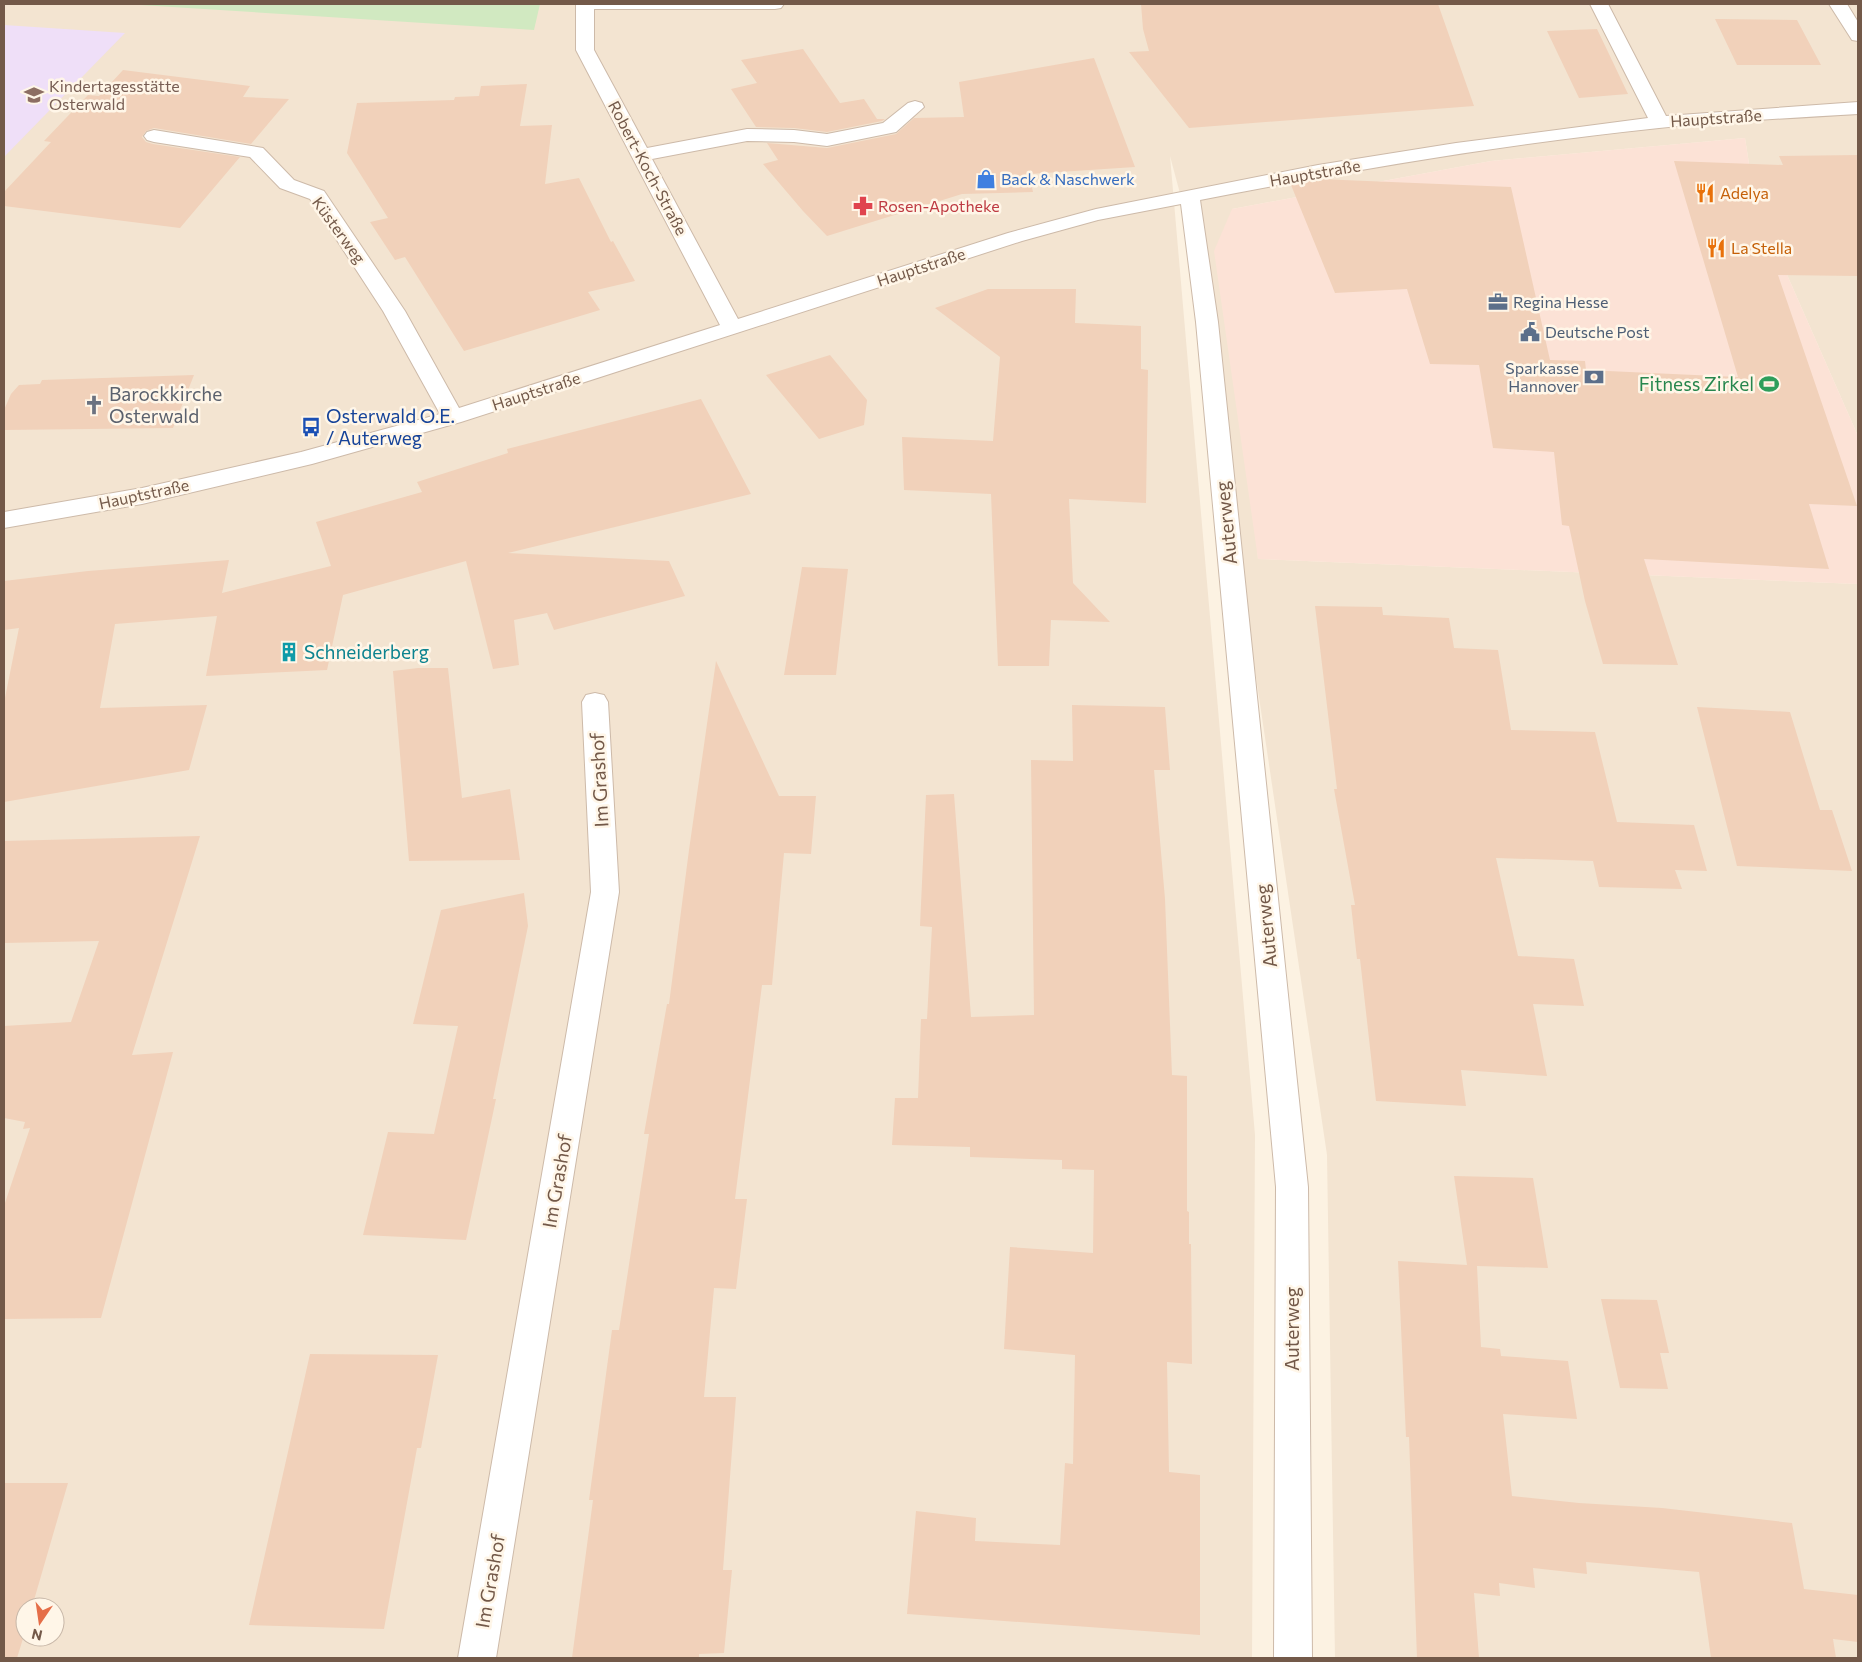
<svg xmlns="http://www.w3.org/2000/svg" width="1862" height="1662" viewBox="0 0 1862 1662" font-family="Commissioner,sans-serif">
<rect width="100%" height="100%" fill="#fcf2e2"/>
<path fill="#f3e4d1" fill-rule="evenodd" d="M 4,4 L 1858,4 L 1858,436 L 1755,202 L 1745,138 L 1491,161 L 1232,209 L 1258,559 L 1858,584 L 1858,1658 L 1335,1658 L 1327,1155 L 1241,576 L 1198,261 L 1170,156 L 1255,1135 L 1252,1658 L 4,1658 ZM 25,1607 L 55,1607 L 55,1637 L 25,1637 Z"/>
<path fill="#fce2d6" d="M 1745,138 L 1755,202 L 1858,436 L 1858,584 L 1258,559 L 1214,251 L 1232,209 L 1491,161 Z"/>
<path fill="#efdff8" d="M 4,25 L 125,33 L 4,157 Z"/>
<path fill="#d1e9c1" d="M 124,4 L 540,4 L 534,30 Z"/>
<path fill="#f1d1ba" d="M 1141,4 L 1438,4 L 1474,106 L 1189,128 L 1129,52 L 1149,51 L 1143,29 Z
M 1715,19 L 1797,20 L 1821,65 L 1737,65 Z
M 1597,29 L 1609,54 L 1628,94 L 1579,98 L 1547,31 Z
M 803,49 L 840,103 L 864,99 L 877,119 L 885,119 L 882,121 L 827,132 L 794,128 L 756,127 L 731,89 L 757,83 L 741,60 Z
M 1094,58 L 1135,167 L 1029,174 L 1033,192 L 962,194 L 827,236 L 803,211 L 763,164 L 778,160 L 767,143 L 827,148 L 896,134 L 914,118 L 964,117 L 959,82 Z
M 123,70 L 250,86 L 243,97 L 289,99 L 251,144 L 154,128 L 146,131 L 142,137 L 146,142 L 153,144 L 240,157 L 180,228 L 4,206 L 4,192 L 51,142 L 44,141 L 88,95 L 99,96 Z
M 527,84 L 520,126 L 552,125 L 545,184 L 579,178 L 611,242 L 613,241 L 635,281 L 588,292 L 600,310 L 464,351 L 405,257 L 395,260 L 370,222 L 388,218 L 347,153 L 357,103 L 454,100 L 455,97 L 479,96 L 481,86 Z
M 1858,155 L 1858,276 L 1778,275 L 1857,506 L 1809,504 L 1829,569 L 1644,559 L 1678,665 L 1603,664 L 1585,601 L 1569,526 L 1562,525 L 1554,452 L 1493,448 L 1479,365 L 1430,364 L 1407,289 L 1335,293 L 1291,185 L 1319,179 L 1511,187 L 1550,360 L 1585,361 L 1586,370 L 1738,377 L 1674,161 L 1783,165 L 1779,156 Z
M 988,289 L 1076,289 L 1075,323 L 1141,326 L 1141,369 L 1148,370 L 1146,503 L 1069,499 L 1073,583 L 1110,622 L 1051,620 L 1049,666 L 998,666 L 991,494 L 904,490 L 902,437 L 993,441 L 1000,357 L 935,308 Z
M 830,355 L 867,400 L 864,425 L 819,439 L 766,375 Z
M 194,375 L 173,428 L 4,430 L 4,410 L 11,394 L 19,385 L 40,384 L 42,380 Z
M 701,399 L 751,494 L 508,553 L 669,561 L 685,596 L 554,630 L 547,613 L 514,620 L 519,665 L 493,669 L 466,561 L 343,595 L 327,670 L 206,676 L 217,616 L 115,624 L 100,708 L 207,705 L 189,770 L 4,802 L 4,703 L 19,628 L 4,630 L 4,581 L 88,571 L 229,560 L 222,593 L 331,566 L 316,522 L 422,492 L 417,482 L 508,453 L 507,449 Z
M 802,567 L 848,569 L 836,675 L 784,675 Z
M 1315,606 L 1382,607 L 1383,615 L 1449,618 L 1454,648 L 1498,650 L 1511,730 L 1595,732 L 1617,822 L 1694,825 L 1707,871 L 1675,870 L 1682,889 L 1599,887 L 1593,861 L 1496,858 L 1518,956 L 1574,959 L 1584,1006 L 1533,1004 L 1547,1076 L 1461,1070 L 1466,1106 L 1376,1101 L 1360,959 L 1357,959 L 1351,905 L 1355,905 L 1334,789 L 1337,789 Z
M 716,661 L 779,796 L 816,796 L 811,854 L 784,853 L 772,985 L 762,985 L 735,1199 L 747,1199 L 736,1289 L 714,1288 L 704,1397 L 736,1397 L 723,1570 L 732,1570 L 724,1653 L 699,1654 L 699,1658 L 572,1658 L 593,1500 L 589,1500 L 612,1330 L 619,1330 L 649,1134 L 644,1134 L 667,1004 L 669,1004 L 689,850 Z
M 418,668 L 448,668 L 462,798 L 510,789 L 520,860 L 409,861 L 393,671 Z
M 1072,705 L 1165,707 L 1170,770 L 1154,770 L 1165,899 L 1172,1075 L 1187,1076 L 1187,1211 L 1189,1212 L 1189,1244 L 1191,1244 L 1192,1364 L 1167,1362 L 1169,1472 L 1200,1475 L 1200,1635 L 907,1614 L 916,1511 L 976,1518 L 975,1541 L 1060,1545 L 1065,1463 L 1073,1464 L 1075,1355 L 1004,1349 L 1010,1247 L 1093,1253 L 1094,1170 L 1062,1169 L 1062,1160 L 970,1157 L 970,1147 L 892,1145 L 895,1098 L 918,1098 L 921,1019 L 927,1019 L 932,927 L 920,926 L 926,795 L 954,794 L 971,1017 L 1034,1015 L 1031,760 L 1073,761 Z
M 1697,707 L 1790,712 L 1820,810 L 1832,810 L 1852,871 L 1737,866 Z
M 200,836 L 132,1055 L 173,1052 L 101,1318 L 4,1319 L 4,1206 L 30,1128 L 23,1129 L 25,1122 L 4,1118 L 4,1026 L 71,1022 L 99,941 L 4,943 L 4,841 Z
M 524,893 L 528,926 L 493,1099 L 496,1099 L 466,1240 L 363,1235 L 388,1132 L 434,1134 L 458,1026 L 413,1024 L 441,910 Z
M 1454,1176 L 1533,1178 L 1548,1268 L 1477,1266 L 1481,1347 L 1500,1349 L 1501,1356 L 1568,1361 L 1577,1419 L 1503,1414 L 1512,1496 L 1579,1503 L 1662,1508 L 1792,1523 L 1804,1589 L 1858,1595 L 1858,1642 L 1833,1639 L 1836,1658 L 1711,1658 L 1699,1572 L 1586,1562 L 1587,1574 L 1533,1568 L 1535,1588 L 1499,1583 L 1500,1596 L 1474,1593 L 1479,1658 L 1417,1658 L 1409,1437 L 1406,1437 L 1398,1261 L 1467,1265 Z
M 1601,1299 L 1657,1300 L 1669,1353 L 1660,1353 L 1668,1389 L 1620,1388 Z
M 310,1354 L 438,1355 L 421,1448 L 417,1448 L 384,1629 L 249,1625 Z
M 4,1483 L 68,1483 L 32,1607 L 25,1607 L 25,1632 L 17,1658 L 4,1658 Z"/>
<g fill="none" stroke-linecap="round" stroke-linejoin="round">
<defs>
<path id="minor" d="M 576,4 L 784,4 L 781,8 L 775,9 L 594,9 L 594,50 L 647,148 L 747,129 L 794,130 L 827,134 L 883,123 L 908,103 L 915,101 L 922,103 L 924,107 L 896,132 L 827,146 L 794,142 L 747,141 L 652,159 L 738,319 L 1008,233 L 1096,209 L 1318,165 L 1456,143 L 1648,118 L 1590,4 L 1608,4 L 1666,116 L 1858,102 L 1858,114 C 1792,118 1725,121 1659,128 C 1505,144 1352,170 1200,200 L 1218,322 L 1308,1187 L 1312,1658 L 1274,1658 L 1276,1187 L 1196,322 L 1181,204 L 1098,220 L 1022,241 L 461,422 L 312,464 L 142,504 L 4,528 L 4,512 L 142,488 L 301,452 L 440,414 L 383,311 L 310,199 L 280,188 L 250,157 L 154,142 L 147,140 L 144,136 L 147,132 L 154,130 L 263,148 L 294,180 L 324,191 L 405,311 L 459,408 L 720,325 L 576,50 Z
M 1829,4 L 1847,4 L 1858,22 L 1858,41 L 1852,40 Z
M 595,693 L 604,695 L 608,702 L 619,892 L 496,1658 L 458,1658 L 591,892 L 582,702 L 586,695 Z"/>
</defs>
<use href="#minor" stroke="#cdbaa9" stroke-width="2"/>
<use href="#minor" fill="#fff" fill-rule="evenodd"/>
</g>
<defs>
<symbol id="school-bare" viewBox="-9 -9 18 18"><path d="M0-5L7-2L0 1L-7-2ZM-4 1L0 2.5L4 1V4Q0 6-4 4Z" fill="#8d6e63" stroke="#fff6e8" stroke-width="2.5" paint-order="stroke"/></symbol>
<symbol id="shop-bare" viewBox="-9 -9 18 18"><path d="M-5-2.5h2.3a2.7 3.5 0 0 1 5.4 0H5L5.5 6h-11ZM-1.5-2.5h3a1.5 2.3 0 0 0-3 0Z" fill="#3f7fe0" stroke="#fff6e8" stroke-width="2.5" paint-order="stroke"/></symbol>
<symbol id="restaurant-bare" viewBox="-9 -9 18 18"><path d="M-5-6h1v4h1v-4h1v4h1v-4h1v5L-1.5 .5V6h-2V.5L-5-1ZM5-6V6H3V1.5H1.5Q1.5-4 5-6Z" fill="#e8710a" stroke="#fff6e8" stroke-width="2.5" paint-order="stroke"/></symbol>
<symbol id="pharmacy-bare" viewBox="-9 -9 18 18"><path d="M-2-6h4v4h4v4h-4v4h-4v-4h-4v-4h4Z" fill="#e0444e" stroke="#fff6e8" stroke-width="2.5" paint-order="stroke"/></symbol>
<symbol id="office-bare" viewBox="-9 -9 18 18"><path d="M-6-3h4V-5.5h4V-3h4V5H-6ZM-1-4.5V-3h2v-1.5ZM-6 0V1H6V0Z" fill="#5c6f8a" stroke="#fff6e8" stroke-width="2.5" paint-order="stroke"/></symbol>
<symbol id="civic-bare" viewBox="-9 -9 18 18"><path d="M-.6-6.5H3V-4.5H.6V-3L4-1V1h2V6H-6V1h2V-1L-.6-3ZM-1.2 2.5V6h2.4V2.5Z" fill="#5c6f8a" stroke="#fff6e8" stroke-width="2.5" paint-order="stroke"/></symbol>
<symbol id="bank-bare" viewBox="-9 -9 18 18"><path d="M-6-4H6V4H-6ZM0-2.3a2.3 2.3 0 1 0 0 4.6a2.3 2.3 0 1 0 0-4.6Z" fill="#5c6f8a" stroke="#fff6e8" stroke-width="2.5" paint-order="stroke"/></symbol>
<symbol id="stadium-bare" viewBox="-9 -9 18 18"><path d="M0-5a6.5 5 0 1 0 0 10a6.5 5 0 1 0 0-10ZM-3.5-1.8h7v3.6h-7Z" fill="#2e9e5b" stroke="#fff6e8" stroke-width="2.5" paint-order="stroke"/></symbol>
<symbol id="church-bare" viewBox="-9 -9 18 18"><path d="M-1.2-6h2.4v3.5h3.3v2.4h-3.3V6h-2.4V-.1h-3.3v-2.4h3.3Z" fill="#6b7280" stroke="#fff6e8" stroke-width="2.5" paint-order="stroke"/></symbol>
<symbol id="bus-bare" viewBox="-9 -9 18 18"><path d="M-5-6H5V4H4V6H2V4H-2V6H-4V4H-5ZM-3.5-4V0h7V-4ZM-3.5 1.2v1.5H-2V1.2ZM2 1.2v1.5H3.5V1.2Z" fill="#1a4fb4" stroke="#fff6e8" stroke-width="2.5" paint-order="stroke"/></symbol>
<symbol id="building-bare" viewBox="-9 -9 18 18"><path d="M-4-6H4V6H1V3H-1V6H-4ZM-2.5-4.3h1.7v1.8h-1.7ZM.8-4.3h1.7v1.8H.8ZM-2.5-1h1.7V.8h-1.7ZM.8-1h1.7V.8H.8Z" fill="#0f9aa8" stroke="#fff6e8" stroke-width="2.5" paint-order="stroke"/></symbol>
</defs>
<g fill-rule="evenodd">
<use href="#school-bare" x="20" y="81" width="28" height="28"/>
<use href="#shop-bare" x="972" y="165" width="28" height="28"/>
<use href="#restaurant-bare" x="1691" y="179" width="28" height="28"/>
<use href="#pharmacy-bare" x="849" y="192" width="28" height="28"/>
<use href="#restaurant-bare" x="1702" y="234" width="28" height="28"/>
<use href="#office-bare" x="1484" y="288" width="28" height="28"/>
<use href="#civic-bare" x="1516" y="318" width="28" height="28"/>
<use href="#bank-bare" x="1580" y="363" width="28" height="28"/>
<use href="#stadium-bare" x="1755" y="370" width="28" height="28"/>
<use href="#church-bare" x="80" y="391" width="28" height="28"/>
<use href="#bus-bare" x="297" y="413" width="28" height="28"/>
<use href="#building-bare" x="275" y="638" width="28" height="28"/>
</g>
<g text-anchor="middle" stroke-width="5" stroke-linejoin="round" paint-order="stroke">
<g font-size="16" fill="#785e54" stroke="#fff6e8" text-anchor="start">
<text x="49" y="92">Kindertagesstätte<tspan x="49" dy="18">Osterwald</tspan></text>
</g>
<g font-size="16" fill="#735949" stroke="#fff6e8">
<text transform="translate(1716 118) rotate(-4)" y="6">Hauptstraße</text>
<text transform="translate(648 168) rotate(62)" y="6">Robert-Koch-Straße</text>
<text transform="translate(1315 173) rotate(-10)" y="6">Hauptstraße</text>
<text transform="translate(339 230) rotate(54)" y="6">Küsterweg</text>
<text transform="translate(921 267) rotate(-18)" y="6">Hauptstraße</text>
<text transform="translate(536 391) rotate(-18)" y="6">Hauptstraße</text>
<text transform="translate(144 494) rotate(-12)" y="6">Hauptstraße</text>
</g>
<g font-size="16" fill="#366cbe" stroke="#fff6e8" text-anchor="start">
<text x="1001" y="185">Back &amp; Naschwerk</text>
</g>
<g font-size="16" fill="#c56008" stroke="#fff6e8" text-anchor="start">
<text x="1720" y="199">Adelya</text>
<text x="1731" y="254">La Stella</text>
</g>
<g font-size="16" fill="#be3a42" stroke="#fff6e8" text-anchor="start">
<text x="878" y="212">Rosen-Apotheke</text>
</g>
<g font-size="16" fill="#4e5e75" stroke="#fff6e8" text-anchor="start">
<text x="1513" y="308">Regina Hesse</text>
<text x="1545" y="338">Deutsche Post</text>
<text x="1579" y="374" text-anchor="end">Sparkasse<tspan x="1579" dy="18">Hannover</tspan></text>
</g>
<g font-size="19" fill="#27864d" stroke="#fff6e8" text-anchor="end">
<text x="1754" y="391">Fitness Zirkel</text>
</g>
<g font-size="19" fill="#5b616d" stroke="#fff6e8" text-anchor="start">
<text x="109" y="401">Barockkirche<tspan x="109" dy="22">Osterwald</tspan></text>
</g>
<g font-size="19" fill="#164399" stroke="#fff6e8" text-anchor="start">
<text x="326" y="423">Osterwald O.E.<tspan x="326" dy="22">/ Auterweg</tspan></text>
</g>
<g font-size="19" fill="#735949" stroke="#fff6e8">
<text transform="translate(1226 523) rotate(-96)" y="7">Auterweg</text>
<text transform="translate(599 780) rotate(-93)" y="7">Im Grashof</text>
<text transform="translate(1266 926) rotate(-96)" y="7">Auterweg</text>
<text transform="translate(557 1181) rotate(-80)" y="7">Im Grashof</text>
<text transform="translate(1292 1329) rotate(-90)" y="7">Auterweg</text>
<text transform="translate(490 1581) rotate(-80)" y="7">Im Grashof</text>
</g>
<g font-size="19" fill="#0d838f" stroke="#fff6e8" text-anchor="start">
<text x="304" y="659">Schneiderberg</text>
</g>
</g>
<rect width="1862" height="1662" fill="none" stroke="#735949" stroke-width="10"/>
<g transform="translate(40 1622) rotate(193)"><circle r="24" fill="#fff6e8" stroke="#c7b7a8"/>
<path d="M0-4L9 19L0 12L-9 19Z" fill="#e56e48"/>
<text y="-8" font-size="14" font-weight="bold" text-anchor="middle" fill="#735949">N</text>
</g>
</svg>
